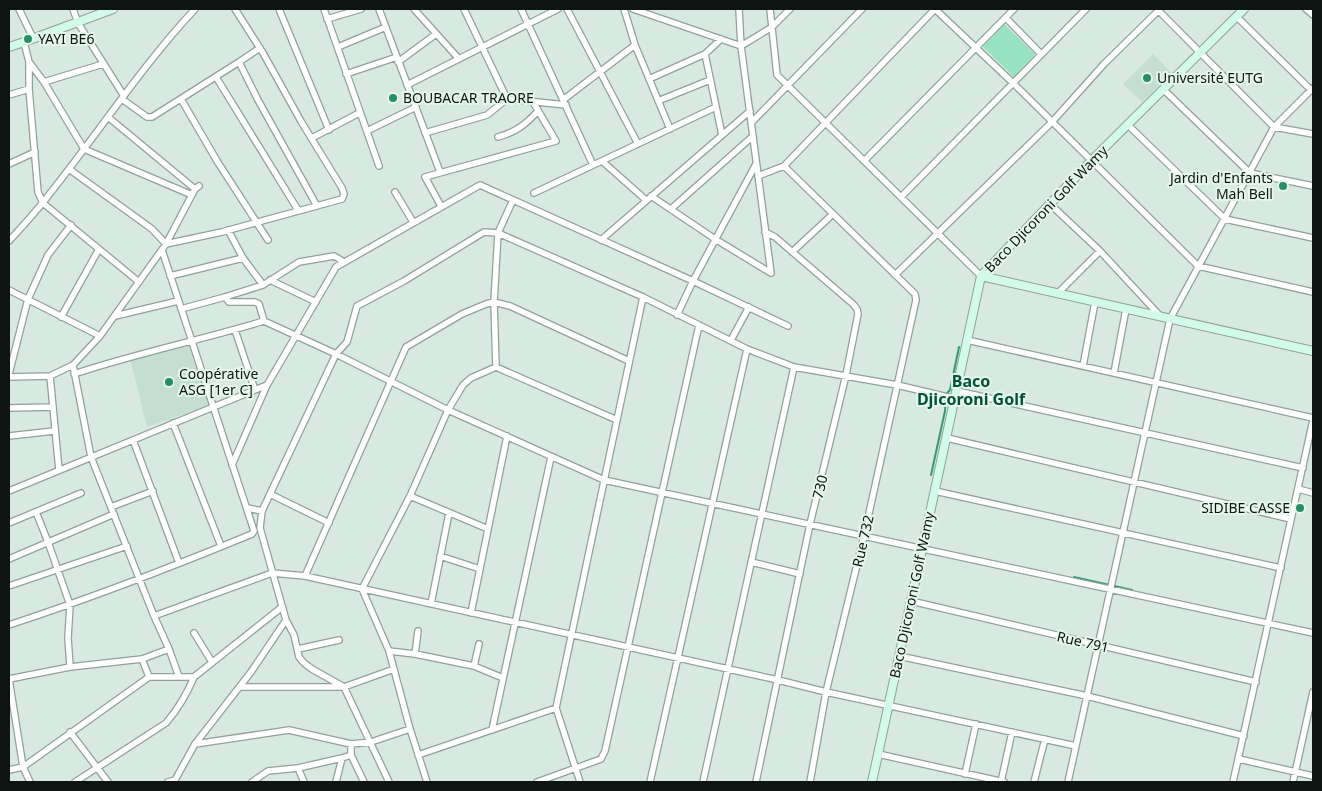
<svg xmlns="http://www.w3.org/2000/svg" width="1322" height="791" viewBox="0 0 1322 791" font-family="'Noto Sans',sans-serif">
<rect width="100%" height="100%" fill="#d7e9e0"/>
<path fill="#c4dfd2" d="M 1153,54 L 1172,73 L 1142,102 L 1123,84 Z
M 191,342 L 210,405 L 147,427 L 130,358 Z"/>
<path fill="#97e2c1" d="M 1004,24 L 1035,54 L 1014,77 L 983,47 Z"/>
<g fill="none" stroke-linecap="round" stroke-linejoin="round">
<path stroke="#349b75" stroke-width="2" d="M 931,475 L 945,411 L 946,394 L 950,390 L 959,347
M 1074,577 L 1132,590"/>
<defs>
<path id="street" d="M 19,9 L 33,38
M 73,9 L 78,23 L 124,96
M 279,9 L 329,130
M 324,9 L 379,166
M 379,9 L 440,172
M 414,9 L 459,59
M 464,9 L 507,99
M 521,9 L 593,165
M 567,9 L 638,144
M 624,9 L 635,45 L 670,129
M 633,9 L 741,46
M 739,9 L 741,46 L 771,273
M 770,9 L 777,75 L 981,276
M 935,9 L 1013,83 L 1198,266 L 1313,292
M 1157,9 L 1274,127 L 1313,134
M 1306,9 L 1313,15
M 1236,16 L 1311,90
M 1006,18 L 1041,54
M 327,19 L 361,9
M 24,42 L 29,62 L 29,89 L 38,192 L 43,203 L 139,282
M 741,46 L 772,27 L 790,9
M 338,47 L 386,27
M 705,54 L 722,135
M 29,62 L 44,82 L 84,149 L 192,195
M 239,62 L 260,48
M 398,62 L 436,34
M 346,74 L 397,57
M 216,77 L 298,210
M 649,79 L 705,54 L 721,39
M 44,82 L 103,64
M 407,85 L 558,9
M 1164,90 L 1250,173 L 1313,186
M 9,95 L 29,89
M 122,99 L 147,117 L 152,117 L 239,62 L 258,100 L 317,206
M 181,99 L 217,161 L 268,240
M 563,100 L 635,45
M 658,101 L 710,80
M 108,117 L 195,189
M 751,123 L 862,9
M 1128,125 L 1225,219 L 1313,238
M 367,131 L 416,107
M 425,133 L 487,115 L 507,99 L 566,105
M 498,137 C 516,132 525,125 538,111
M 312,138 L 359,113
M 602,161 L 646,200
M 864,161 L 1014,9
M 9,164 L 35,152
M 784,166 L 915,294 L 916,300 L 864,536 L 826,692 L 810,782
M 69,169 L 152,229 L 166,244 L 222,232 L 342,199 L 344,194 L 342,188 L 302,123 L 263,53 L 235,9
M 758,176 L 784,166 L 935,9
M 395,192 L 413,222
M 534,193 L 716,107
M 651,196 L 715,239 L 771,273
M 901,197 L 1086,9
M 1050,204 L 1100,251 L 1161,317
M 441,206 L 425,177 L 556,141 L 533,102
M 671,209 L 753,136
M 228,230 L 243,258 L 263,285
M 601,240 L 750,111
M 9,241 C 21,228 33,215 44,201 C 95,138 139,69 195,9
M 792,252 L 833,214
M 895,275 L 1052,122 L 1104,64 L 1160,9
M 170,276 L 243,258
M 270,280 L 316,302
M 9,290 L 100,336
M 1058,293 L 1100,251
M 225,297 L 229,302 L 255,302 L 259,304 L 264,321
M 181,309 L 225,297 L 263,285 L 299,262 L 334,256 L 344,262
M 677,315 L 693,281 L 756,164
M 115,316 L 178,301
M 61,317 L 99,249
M 235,330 L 255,390
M 731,340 L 749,307
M 967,340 L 1313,418
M 73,365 L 91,457 L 154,616
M 1083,366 L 1095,302
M 496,367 L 494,302 L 498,233 L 513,200
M 1114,373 L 1126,309
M 9,374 L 28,299 L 48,255 L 71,225
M 74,374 C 137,353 201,340 264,321 L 336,354 L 448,410 L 604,480 L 1313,633
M 50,376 L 59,470
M 9,377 L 50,376 L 73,365 L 100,336 L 166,244 L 195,189 L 199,186
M 957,391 L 1303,468
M 9,408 L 53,407
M 173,423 L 221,546
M 9,436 L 54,431
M 947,438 L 1291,519
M 133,440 L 179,563
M 232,465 L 267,385 L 336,267 L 480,185 L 693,281 L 788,326
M 1298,489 L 1313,493
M 9,491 L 267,385
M 935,491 L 1281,568
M 270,494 L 329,523
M 410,496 L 488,529
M 111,507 L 153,491
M 247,508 L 262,511
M 36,512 L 48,542 L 70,605 L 68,638 L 70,667
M 9,523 L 81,493
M 440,556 L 480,569
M 9,559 L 114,514
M 751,562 L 800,574
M 305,576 L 406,347 L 462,314 L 486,304 L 494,302 L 510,306 L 629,361
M 9,586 L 127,546
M 362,589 L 410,496 L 448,410 L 463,385 L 471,378 L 496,367 L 617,420
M 362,589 L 389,651 L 410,729 L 427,782
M 911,601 L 1256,682
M 431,604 L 449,513
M 471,613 L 507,436
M 286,620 L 294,635 L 299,657 L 304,663 L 312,669 L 344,687 L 394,669
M 9,625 C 91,598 172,567 252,534 L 254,531 L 162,250
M 194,633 L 212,662
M 298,649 L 339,640
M 389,651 L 415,654 L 474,666 L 503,678
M 415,654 L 418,631
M 899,656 L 1087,696 L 1244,736
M 142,659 L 149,677
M 474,666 L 479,644
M 179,677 L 169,649 L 154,616 L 272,573 L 305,576 L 778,680 L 826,692 L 1076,746
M 9,679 L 70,667 L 142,659 L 169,649
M 9,679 L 23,767 L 30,782
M 240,687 L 344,687 L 389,782
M 492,730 L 551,457
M 70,732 L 108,782
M 195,744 L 289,730 L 351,744 L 371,742 L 410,729
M 878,754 L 1004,782
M 351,755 L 364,782
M 418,755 L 556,708
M 1239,759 L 1313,776
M 298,768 L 304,782
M 9,770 L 23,767 L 149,677 L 194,677 L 282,607
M 965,774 L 976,724
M 75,782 L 166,723 C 178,709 187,694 194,677
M 168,782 L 175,780 L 195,744 L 251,672 L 286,620 L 260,528 L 262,511 L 336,354 L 347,342 L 357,306 L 404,281 L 484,232 L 498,233 L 643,297 L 747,349 L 794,367 L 897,385 L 956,399
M 252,782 L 268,771 L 298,768 L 342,758
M 336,782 L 342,758 L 351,755 L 351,744
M 537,782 L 601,759 L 605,751 L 699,325
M 580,782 L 556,708 L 643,297
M 650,782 L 747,349
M 703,782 L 794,367
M 756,782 L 810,524 L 846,375 L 858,314 L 857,309 L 853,304 L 775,237 L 765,232
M 1001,782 L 1012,732
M 1034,782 L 1045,739
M 1068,782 L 1170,319 L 1274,127 L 1313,88
M 1233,782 L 1313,420
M 1293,782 L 1313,692"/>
<path id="secondary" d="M 9,47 L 24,42 L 113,9
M 981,276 L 1313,351
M 872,782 L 981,276 L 1092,160 L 1244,9"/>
</defs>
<use href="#street" stroke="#90a199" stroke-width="8"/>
<use href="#secondary" stroke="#90a199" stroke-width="10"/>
<use href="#street" stroke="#fff" stroke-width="5.5"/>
<use href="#secondary" stroke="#d2faea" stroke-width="8"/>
</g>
<g fill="#278e6a" stroke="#e4f7ed" stroke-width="2">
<circle cx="28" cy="39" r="5"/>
<circle cx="1147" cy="78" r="5"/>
<circle cx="393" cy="98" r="5"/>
<circle cx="1283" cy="186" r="5"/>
<circle cx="169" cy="382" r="5"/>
<circle cx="1300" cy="508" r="5"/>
</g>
<g text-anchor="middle" stroke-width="4" stroke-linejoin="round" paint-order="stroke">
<g font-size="14" fill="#0e1411" stroke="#e4f7ed" text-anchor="start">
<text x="38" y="44">YAYI BE6</text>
<text x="1157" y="83">Université EUTG</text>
<text x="403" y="103">BOUBACAR TRAORE</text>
<text x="1273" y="183" text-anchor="end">Jardin d'Enfants<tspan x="1273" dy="16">Mah Bell</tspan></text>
<text x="179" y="379">Coopérative<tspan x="179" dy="16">ASG [1er C]</tspan></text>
<text x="1290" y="513" text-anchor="end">SIDIBE CASSE</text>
</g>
<g font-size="14" fill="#0e1411" stroke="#e4f7ed">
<text transform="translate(1046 209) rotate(-46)" y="5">Baco Djicoroni Golf Wamy</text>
<text transform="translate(820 487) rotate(-76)" y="5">730</text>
<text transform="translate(863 541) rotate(-77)" y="5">Rue 732</text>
<text transform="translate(912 595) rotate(-78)" y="5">Baco Djicoroni Golf Wamy</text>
<text transform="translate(1083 642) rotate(13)" y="5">Rue 791</text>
</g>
<g font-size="16" font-weight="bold" fill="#035139" stroke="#e4f7ed">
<text x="971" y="387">Baco<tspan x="971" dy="18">Djicoroni Golf</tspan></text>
</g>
</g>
<rect width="1322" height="791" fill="none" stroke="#0e1411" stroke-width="20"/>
</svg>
